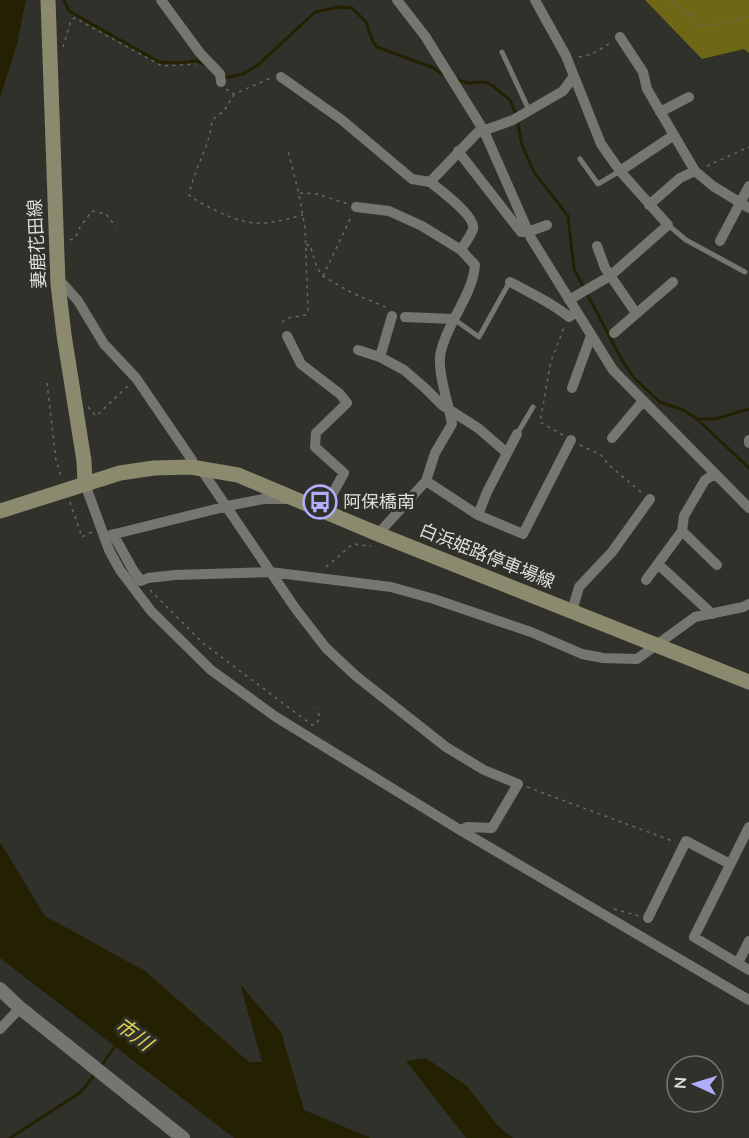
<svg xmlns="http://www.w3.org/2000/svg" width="749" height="1138" viewBox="0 0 749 1138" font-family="'Nunito Sans','Noto Sans JP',sans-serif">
<rect width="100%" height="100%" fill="#31312c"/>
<path fill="#6e6715" d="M 645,0 L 749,0 L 749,53 L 744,49 L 702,59 Z"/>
<path fill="#242102" d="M 0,0 L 26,0 L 17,44 L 0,98 Z
M 0,842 L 45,916 L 145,971 L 249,1062 L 262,1062 L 240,984 L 281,1032 L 304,1110 L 371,1138 L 234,1138 L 0,958 Z
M 426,1058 L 467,1086 L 498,1126 L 513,1138 L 466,1138 L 406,1061 Z"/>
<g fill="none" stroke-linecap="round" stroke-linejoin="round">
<path stroke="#242102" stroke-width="3" d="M 64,0 L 69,11 L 159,62 L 177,63 L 197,61 L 204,64
M 223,78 L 243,74 L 258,65 L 315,12 L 339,7 L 352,8 L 366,22 L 373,42 L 377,47 L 434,68 L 443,75
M 455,79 L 468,83 L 485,82 L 493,86 L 510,100 L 516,114
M 517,120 L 522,145 L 534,172 L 568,216 L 574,269 L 623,362 L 635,379 L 660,402 L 683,410 L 697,419 L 749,468
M 699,419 L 715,419 L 749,409
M 101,1066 L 116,1045
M 10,1138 L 81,1092 L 95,1074"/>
<path stroke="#686864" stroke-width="1.5" stroke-dasharray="3 4.5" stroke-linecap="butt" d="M 671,0 L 700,25 L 711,26 L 749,16
M 63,47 L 71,20 L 75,18 L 162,66 L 196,64
M 579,57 L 592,54 L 612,42
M 226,89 L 234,94 L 271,78
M 234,94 L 224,111 L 212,120 C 210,147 194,168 189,195 C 198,202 207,206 217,211 C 253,228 265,225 303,215
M 707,166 L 749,147
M 300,193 L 317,194 L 348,204
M 70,240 L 75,238 L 80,227 L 92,211 L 106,214 L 116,227
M 306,245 L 310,245 L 317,268 L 323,276 L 352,293 L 388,308
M 323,276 L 352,215
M 282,322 L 288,318 L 306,315 L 308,310 L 305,228 L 299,194 L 288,151
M 47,383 L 56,460 L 61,477
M 88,407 L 96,416 L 128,386
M 563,435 L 540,422 L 551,361 L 565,325
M 580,445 L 601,455 L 609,465 L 642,493
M 70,502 L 82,537 L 92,532
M 326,567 L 353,544 L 371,546
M 150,590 L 204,644 L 312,725 L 316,724 L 320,718 L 317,708
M 527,787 L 675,842
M 614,909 L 639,916"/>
<path stroke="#767670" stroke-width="5" d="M 502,52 L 529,110
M 580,159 L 598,184 L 620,171
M 668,225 L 686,240 L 745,272
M 455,320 L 479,337 L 509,283
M 517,434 L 533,407"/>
<path stroke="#767670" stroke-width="10" d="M 161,0 L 200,53 L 220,74 L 221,82
M 397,0 L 425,36 L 484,131 L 531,238 L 613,370 L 749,508
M 535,0 L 566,56 L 601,144 L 620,171 L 668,225 L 610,276 L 569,300
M 620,37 L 643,72 L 647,89 L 695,171 L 713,186 L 749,208
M 281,77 L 342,120 L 412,179 L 430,182
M 660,112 L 689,97
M 458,151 L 521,232 L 528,232 L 547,225
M 620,171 L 674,135
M 649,205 L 680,178 L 695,171
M 356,207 L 389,211 L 422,226 L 461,250
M 720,241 L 749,186
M 597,246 L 605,268 L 636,313
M 510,282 C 530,293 551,302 569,317 L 576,312
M 58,284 L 64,285 L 78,301 L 104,344 L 136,378 L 192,460
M 405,317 L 453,319
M 614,333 L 673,282
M 287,336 L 301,364 L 340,394 L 347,403 L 316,433 L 315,447 L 344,473 L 323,511
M 358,350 L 380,357 L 404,370 L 425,388 L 442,405 L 478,428 L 507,453
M 380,357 L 392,316
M 572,388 L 591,336
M 612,438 L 643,401
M 749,440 L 749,443
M 205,475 L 295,608 L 326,648 L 356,676 L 446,747 L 484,770 L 518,784 L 492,828 L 467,827 L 460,830
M 426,481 L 478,515 L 523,534 L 571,440
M 85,484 L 109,550 L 120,570 L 151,611 L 211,670 L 276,717 L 460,830 L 749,1000
M 478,515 L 487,492 L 517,434
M 682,531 L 717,565
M 113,534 L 133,570 L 141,581 L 148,578 L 175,575 L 270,572 L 391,587 L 434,599 L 531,632 L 582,654 L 603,658 L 637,659 L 695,617 L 743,607 L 749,604
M 378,534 L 426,481 L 435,453 L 452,424 C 449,404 436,370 441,351 C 448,321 473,295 475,265 L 461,250 C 464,244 471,236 473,229 C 476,216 440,190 430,182 L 477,133 L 513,120 L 563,91 L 574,76
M 107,536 L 228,506 L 263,499 L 288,499
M 658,564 L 712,614
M 646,580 L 682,531 L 684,516 L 705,480 L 715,474
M 572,611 L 579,587 L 612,552 L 650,499
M 749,827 L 694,937 L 749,970
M 648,918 L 686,841 L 730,864
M 738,963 L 749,941
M 0,1029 L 20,1008"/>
<path stroke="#767670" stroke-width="14" d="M 0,989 L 20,1008 L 183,1138"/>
<path stroke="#8c8a6e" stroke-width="15" d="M 48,0 L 58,284 L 64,335 L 84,461 L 85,484
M 0,511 L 120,473 L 154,468 L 191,467 L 238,475 L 378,534 L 749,682"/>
</g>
<defs>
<symbol id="bus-ring" viewBox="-11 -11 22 22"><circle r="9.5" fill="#31312c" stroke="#afaefa" stroke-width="1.5"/><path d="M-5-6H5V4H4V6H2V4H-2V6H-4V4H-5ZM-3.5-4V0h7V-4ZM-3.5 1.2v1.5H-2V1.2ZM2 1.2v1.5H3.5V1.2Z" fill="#afaefa"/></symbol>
</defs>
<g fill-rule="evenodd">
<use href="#bus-ring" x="301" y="483" width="38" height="38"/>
</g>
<g text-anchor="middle" stroke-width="6" stroke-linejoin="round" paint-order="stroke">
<g font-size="18" fill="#dededb" stroke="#31312c">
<text transform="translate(37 244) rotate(-93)" y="6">妻鹿花田線</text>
<text transform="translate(487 556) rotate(22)" y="6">白浜姫路停車場線</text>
</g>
<g font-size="18" fill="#dededb" stroke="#31312c" text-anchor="start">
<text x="343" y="508">阿保橋南</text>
</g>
<g font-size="20" font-style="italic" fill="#e2d54e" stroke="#31312c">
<text transform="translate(134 1034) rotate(37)" y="7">市川</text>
</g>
</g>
<g transform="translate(695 1084) rotate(274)"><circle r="28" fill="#31312c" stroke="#767672" stroke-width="1.5"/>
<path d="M0-4.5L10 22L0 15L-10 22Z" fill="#afaefa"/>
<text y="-9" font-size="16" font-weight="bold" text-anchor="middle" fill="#dededb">N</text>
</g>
</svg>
